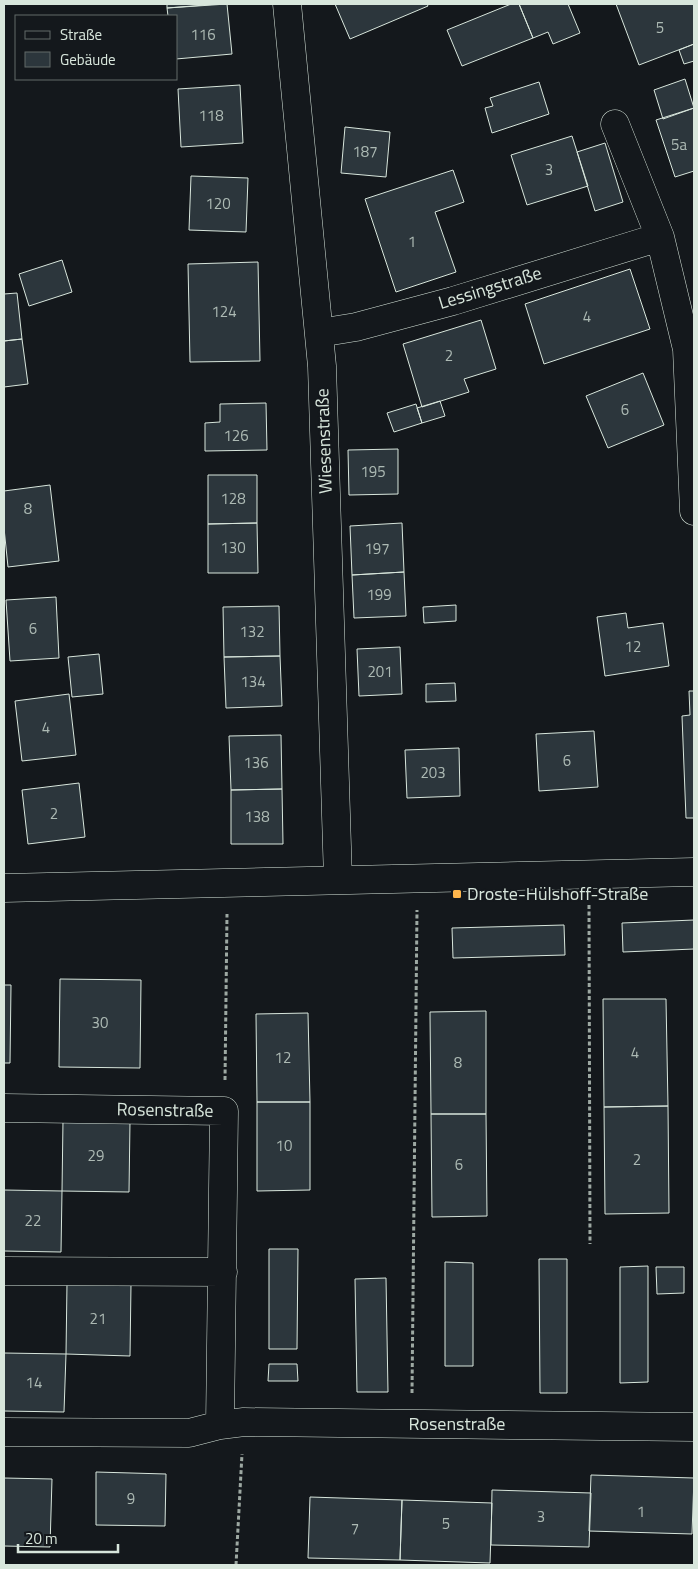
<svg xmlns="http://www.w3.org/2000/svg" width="698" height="1569" viewBox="0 0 698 1569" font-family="'Titillium Web',sans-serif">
<rect width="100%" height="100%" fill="#14181c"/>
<path fill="#2c363c" stroke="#d8e6dc" d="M 167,4 L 218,4 L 167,8 Z
M 227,4 L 232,54 L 176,59 L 176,16 L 168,16 L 167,8 Z
M 335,4 L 427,4 L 428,6 L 350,39 Z
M 511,4 L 519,4 L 533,38 L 462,66 L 447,30 Z
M 519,4 L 568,4 L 580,33 L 553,44 L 548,32 L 533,38 Z
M 616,4 L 694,4 L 694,44 L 639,65 Z
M 694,44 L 694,61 L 684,64 L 679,50 Z
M 685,79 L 694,108 L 663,119 L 654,90 Z
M 539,82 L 549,114 L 492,133 L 485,108 L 493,106 L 490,98 Z
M 240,85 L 243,143 L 181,147 L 178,89 Z
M 694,108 L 694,171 L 675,177 L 656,120 Z
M 345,127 L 390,132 L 386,177 L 341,173 Z
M 572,136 L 588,186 L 527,205 L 511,155 Z
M 605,143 L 623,202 L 595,211 L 577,152 Z
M 453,170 L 464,202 L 435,212 L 456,272 L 396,292 L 365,199 Z
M 191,176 L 248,178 L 246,232 L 189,230 Z
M 62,260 L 72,292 L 29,306 L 19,274 Z
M 258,262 L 260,361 L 190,362 L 188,264 Z
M 630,269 L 650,329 L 544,364 L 525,304 Z
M 17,293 L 22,339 L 4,341 L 4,294 Z
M 481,320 L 496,369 L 464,379 L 469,392 L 422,407 L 403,344 Z
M 22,339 L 28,384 L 4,387 L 4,341 Z
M 643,373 L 664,425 L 608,448 L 586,396 Z
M 440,401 L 445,416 L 422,423 L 417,408 Z
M 266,403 L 267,450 L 205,451 L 205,423 L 220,422 L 220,404 Z
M 416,404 L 422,423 L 394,432 L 387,413 Z
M 398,449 L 398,494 L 349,495 L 348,450 Z
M 208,475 L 257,475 L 257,523 L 208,524 Z
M 50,485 L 59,561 L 8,567 L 4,528 L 4,491 Z
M 257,523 L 258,573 L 208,573 L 208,524 Z
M 402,523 L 404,572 L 352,575 L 350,526 Z
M 404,572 L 406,616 L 354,618 L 352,575 Z
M 56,597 L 59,658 L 10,661 L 6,600 Z
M 456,605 L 456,621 L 424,623 L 423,607 Z
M 279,606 L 280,656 L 224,657 L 223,607 Z
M 626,613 L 628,628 L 663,623 L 669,666 L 605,676 L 597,617 Z
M 400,647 L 402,694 L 359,696 L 357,649 Z
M 99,654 L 103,694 L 72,697 L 68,657 Z
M 280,656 L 282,706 L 226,708 L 224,657 Z
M 455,683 L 456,701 L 426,702 L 426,684 Z
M 689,691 L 694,691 L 694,818 L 686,818 L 682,716 L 690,715 Z
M 69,694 L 76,755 L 22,761 L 15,701 Z
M 594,731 L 598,787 L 539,791 L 536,734 Z
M 281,735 L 282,789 L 231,790 L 229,736 Z
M 459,748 L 460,796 L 407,798 L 405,750 Z
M 79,783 L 85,837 L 28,844 L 22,790 Z
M 282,789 L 283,844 L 231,844 L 231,790 Z
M 694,920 L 694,949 L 623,952 L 622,923 Z
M 564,925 L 565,955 L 453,958 L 452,928 Z
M 60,979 L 141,980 L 140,1068 L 59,1067 Z
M 4,985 L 11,985 L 10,1063 L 4,1063 Z
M 603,999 L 666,999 L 668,1106 L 604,1107 Z
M 486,1011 L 486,1114 L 431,1114 L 430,1012 Z
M 308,1013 L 310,1102 L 257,1102 L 256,1014 Z
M 257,1102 L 310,1102 L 310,1190 L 257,1191 Z
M 668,1106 L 669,1213 L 605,1214 L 604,1107 Z
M 431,1114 L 486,1114 L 487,1216 L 432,1217 Z
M 63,1120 L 130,1121 L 129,1192 L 62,1191 Z
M 4,1190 L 62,1191 L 61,1252 L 4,1251 Z
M 269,1249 L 298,1249 L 297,1349 L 269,1349 Z
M 539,1259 L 567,1259 L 567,1393 L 540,1393 Z
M 445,1262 L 473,1263 L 473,1366 L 445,1366 Z
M 648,1266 L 648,1382 L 620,1383 L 620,1267 Z
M 656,1267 L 684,1267 L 684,1293 L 657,1294 Z
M 386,1278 L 388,1392 L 357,1392 L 355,1279 Z
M 67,1283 L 131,1284 L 130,1356 L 66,1354 Z
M 4,1353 L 66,1354 L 64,1412 L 4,1411 Z
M 269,1364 L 297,1364 L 298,1381 L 268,1381 Z
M 96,1472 L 166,1474 L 165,1526 L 96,1525 Z
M 591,1475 L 694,1478 L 692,1534 L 589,1531 Z
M 4,1478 L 52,1479 L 50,1547 L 4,1546 Z
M 492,1490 L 591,1493 L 589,1547 L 491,1545 Z
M 310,1497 L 402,1500 L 400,1560 L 308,1558 Z
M 402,1500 L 492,1503 L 490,1563 L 400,1560 Z"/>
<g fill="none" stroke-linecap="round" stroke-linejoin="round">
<defs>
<path id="street" d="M 287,4 L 322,366 L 338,879
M 660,237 L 687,349 L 694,511
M 319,333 L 356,327 L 453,301 L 660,237 L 615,124
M 4,888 L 694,872
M 4,1108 L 224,1111 L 220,1425
M 4,1271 L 223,1272
M 4,1432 L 189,1433 L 220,1425 L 244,1422 L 694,1427"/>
</defs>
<use href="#street" stroke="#d8e6dc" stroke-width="29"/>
<path stroke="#9da8a2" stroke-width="3" stroke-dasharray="4 2.5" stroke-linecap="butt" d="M 589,905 L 590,1244
M 225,1080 L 227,914
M 412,1393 L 417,910
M 236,1565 L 242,1454"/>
<use href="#street" stroke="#14181c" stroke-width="28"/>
</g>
<rect fill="#ffb74d" stroke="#14181c" stroke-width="2" x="452" y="889" width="10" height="10" rx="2.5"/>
<g text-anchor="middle" stroke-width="4" stroke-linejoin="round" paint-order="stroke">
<g font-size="15" fill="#adbab4">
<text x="660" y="33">5</text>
<text x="203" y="40">116</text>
<text x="211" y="121">118</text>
<text x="679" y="150">5a</text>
<text x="365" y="157">187</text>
<text x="549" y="175">3</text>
<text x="218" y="209">120</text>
<text x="412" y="247">1</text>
<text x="224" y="317">124</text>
<text x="587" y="322">4</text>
<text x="449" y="361">2</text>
<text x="625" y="415">6</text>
<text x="236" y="441">126</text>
<text x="373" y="477">195</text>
<text x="233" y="504">128</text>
<text x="28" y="514">8</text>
<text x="233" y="553">130</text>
<text x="377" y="554">197</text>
<text x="379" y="600">199</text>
<text x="33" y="634">6</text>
<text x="252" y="637">132</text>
<text x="633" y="652">12</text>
<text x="380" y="677">201</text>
<text x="253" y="687">134</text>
<text x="46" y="733">4</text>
<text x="567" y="766">6</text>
<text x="256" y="768">136</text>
<text x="433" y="778">203</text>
<text x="54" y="819">2</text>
<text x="257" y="822">138</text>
<text x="100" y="1028">30</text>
<text x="635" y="1058">4</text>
<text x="283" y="1063">12</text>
<text x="458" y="1068">8</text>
<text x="284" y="1151">10</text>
<text x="96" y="1161">29</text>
<text x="637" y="1165">2</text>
<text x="459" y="1170">6</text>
<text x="33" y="1226">22</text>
<text x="98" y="1324">21</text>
<text x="34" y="1388">14</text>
<text x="131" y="1504">9</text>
<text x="641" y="1517">1</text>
<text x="541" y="1522">3</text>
<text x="446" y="1529">5</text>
<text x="355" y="1534">7</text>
</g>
<g font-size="18" fill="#d8e6dc" stroke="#14181c">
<text transform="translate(490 288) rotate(-17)" y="6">Lessingstraße</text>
<text transform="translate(324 441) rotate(-92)" y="6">Wiesenstraße</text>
<text transform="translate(165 1110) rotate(1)" y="6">Rosenstraße</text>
<text x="457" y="1430">Rosenstraße</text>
</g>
<g font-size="18" fill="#d8e6dc" stroke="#14181c" text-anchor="start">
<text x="467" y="900">Droste-Hülshoff-Straße</text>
</g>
</g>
<rect width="698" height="1569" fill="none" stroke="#d8e6dc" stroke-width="10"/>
<rect x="15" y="15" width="162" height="65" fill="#14181c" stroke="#626a69"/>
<rect x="25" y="31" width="25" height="8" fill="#14181c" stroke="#626a69"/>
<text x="60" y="40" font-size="15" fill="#d8e6dc">Straße</text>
<rect x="25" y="52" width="25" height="15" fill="#2c363c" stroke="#626a69"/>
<text x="60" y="65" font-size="15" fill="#d8e6dc">Gebäude</text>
<path d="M18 1544v8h100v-8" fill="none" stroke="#d8e6dc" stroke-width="2.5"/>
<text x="25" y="1544" font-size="15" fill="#d8e6dc" stroke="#14181c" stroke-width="4" paint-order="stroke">20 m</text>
</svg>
